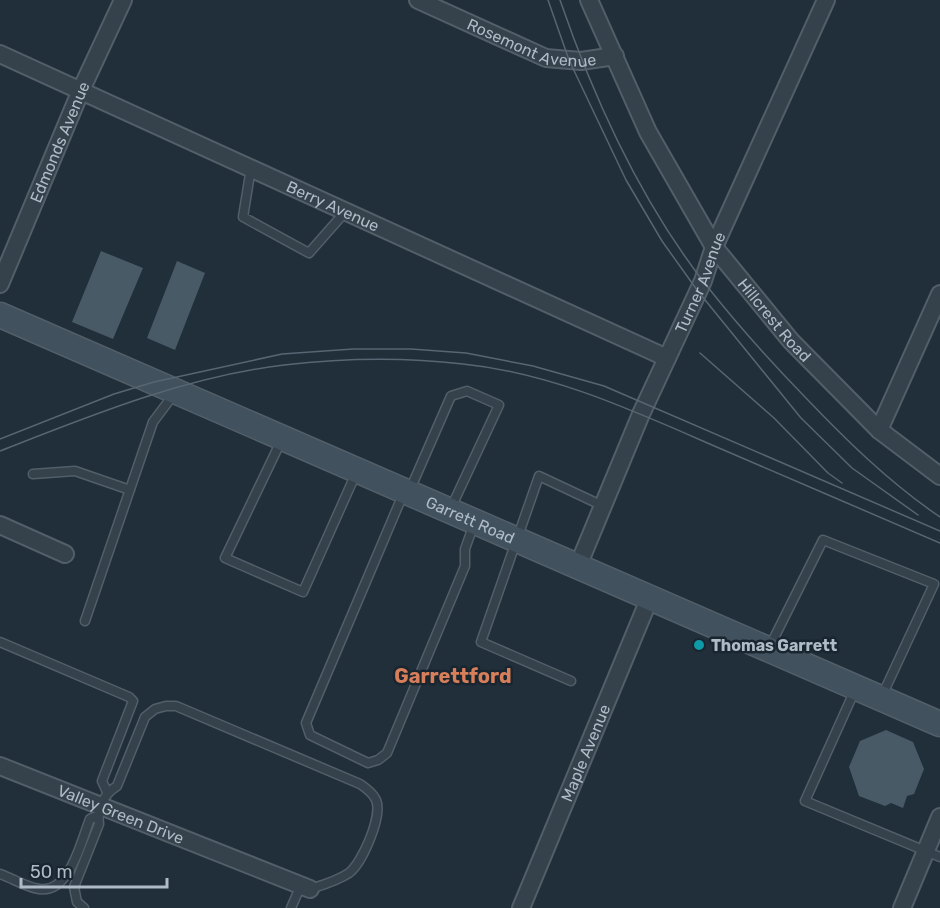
<svg xmlns="http://www.w3.org/2000/svg" width="940" height="908" viewBox="0 0 940 908" font-family="Rubik,sans-serif">
<rect width="100%" height="100%" fill="#212f3b"/>
<path fill="#495a67" d="M 101,251 L 143,268 L 113,339 L 72,322 Z
M 177,261 L 205,273 L 175,350 L 147,338 Z
M 886,730 L 913,742 L 924,769 L 914,794 L 907,796 L 903,808 L 891,803 L 885,806 L 859,796 L 849,767 L 860,741 Z"/>
<g fill="none" stroke-linecap="round" stroke-linejoin="round">
<defs>
<path id="lane" d="M 251,168 L 243,217 L 309,253 L 346,211
M 282,439 L 225,558 L 303,592 L 357,471
M 33,474 L 75,471 L 130,490
M 404,492 L 306,723 L 310,735 L 368,763 L 378,760 L 387,753 L 465,566 L 465,549 L 474,524
M 409,492 L 451,396 L 467,391 L 499,405 L 450,510
M 85,621 L 153,422 L 174,394
M 0,642 L 129,697 L 133,701 L 102,781 L 107,792
M 769,648 L 823,540 L 934,584 L 881,698
M 571,681 L 481,642 L 539,476 L 603,506
M 855,690 L 805,801 L 940,857
M 0,874 C 12,878 26,887 39,889 C 70,894 81,841 90,819 L 98,815
M 84,908 L 77,902 L 74,887 L 99,824 C 97,808 104,794 117,786 L 145,717 L 155,709 L 166,706 L 176,706 L 360,784 C 366,788 373,793 376,800 C 383,816 362,863 349,873 C 337,881 323,885 310,889
M 291,908 L 301,885"/>
<g id="street">
<path id="s1" d="M 418,0 L 546,58 L 581,61 L 615,56"/>
<path id="s2" d="M 589,0 L 648,132 L 714,247 L 791,341 L 879,430 L 940,476"/>
<path id="s3" d="M 0,54 L 667,358"/>
<path id="s4" d="M 0,284 L 81,90 L 123,0"/>
<path d="M 879,430 L 940,294"/>
<path d="M 0,525 L 65,554"/>
<path id="s5" d="M 578,566 L 641,414 L 703,281 L 714,247 L 826,0"/>
<path id="s6" d="M 0,766 L 310,889"/>
<path id="s7" d="M 521,908 L 650,597"/>
<path d="M 902,908 L 940,817"/>
</g>
<g id="secondary">
<path id="s8" d="M 0,315 L 940,724"/>
</g>
</defs>
<use href="#lane" stroke="#525f69" stroke-width="11"/>
<use href="#street" stroke="#525f69" stroke-width="20"/>
<use href="#secondary" stroke="#525f69" stroke-width="27"/>
<use href="#lane" stroke="#35414b" stroke-width="8"/>
<use href="#street" stroke="#35414b" stroke-width="16"/>
<use href="#secondary" stroke="#42515e" stroke-width="24"/>
<path stroke="#566672" stroke-width="1.5" d="M 548,0 L 569,60 L 626,180 L 662,241 L 697,290 L 801,418 L 852,468 L 918,515
M 560,0 C 594,99 639,198 703,281 C 735,322 769,360 805,397 C 847,441 890,483 940,517
M 700,353 L 774,418 L 828,473 L 842,483
M 0,439 L 114,394 L 154,382 L 282,354 L 353,349 L 411,349 L 466,353 L 533,366 L 604,386 L 940,531
M 0,451 C 92,415 185,377 284,365 C 343,358 404,357 463,364 C 551,373 632,410 712,445 C 788,478 864,510 940,543"/>
</g>
<circle fill="#0f9aa8" stroke="#1a262f" stroke-width="2" cx="699" cy="645" r="6"/>
<g text-anchor="middle" stroke-width="5" stroke-linejoin="round" paint-order="stroke">
<g font-size="16" fill="#afbcc7" stroke="#1a262f">
<text dy="6" stroke="none"><textPath href="#s1" startOffset="123">Rosemont Avenue</textPath></text>
<text dy="6" stroke="none"><textPath href="#s4" startOffset="154">Edmonds Avenue</textPath></text>
<text dy="6" stroke="none"><textPath href="#s3" startOffset="366">Berry Avenue</textPath></text>
<text dy="6" stroke="none"><textPath href="#s5" startOffset="309">Turner Avenue</textPath></text>
<text dy="6" stroke="none"><textPath href="#s2" startOffset="372">Hillcrest Road</textPath></text>
<text dy="6" stroke="none"><textPath href="#s8" startOffset="513">Garrett Road</textPath></text>
<text dy="6" stroke="none"><textPath href="#s7" startOffset="168">Maple Avenue</textPath></text>
<text dy="6" stroke="none"><textPath href="#s6" startOffset="130">Valley Green Drive</textPath></text>
</g>
<g font-size="16" font-weight="bold" fill="#afbcc7" stroke="#1a262f" text-anchor="start">
<text x="711" y="651">Thomas Garrett</text>
</g>
<g font-size="20" font-weight="bold" fill="#d77f5a" stroke="#1a262f">
<text x="453" y="683">Garrettford</text>
</g>
</g>
<path d="M21 878v9h146v-9" fill="none" stroke="#afbcc7" stroke-width="3"/>
<text x="30" y="878" font-size="18" fill="#afbcc7" stroke="#1a262f" stroke-width="4.5" paint-order="stroke">50 m</text>
</svg>
